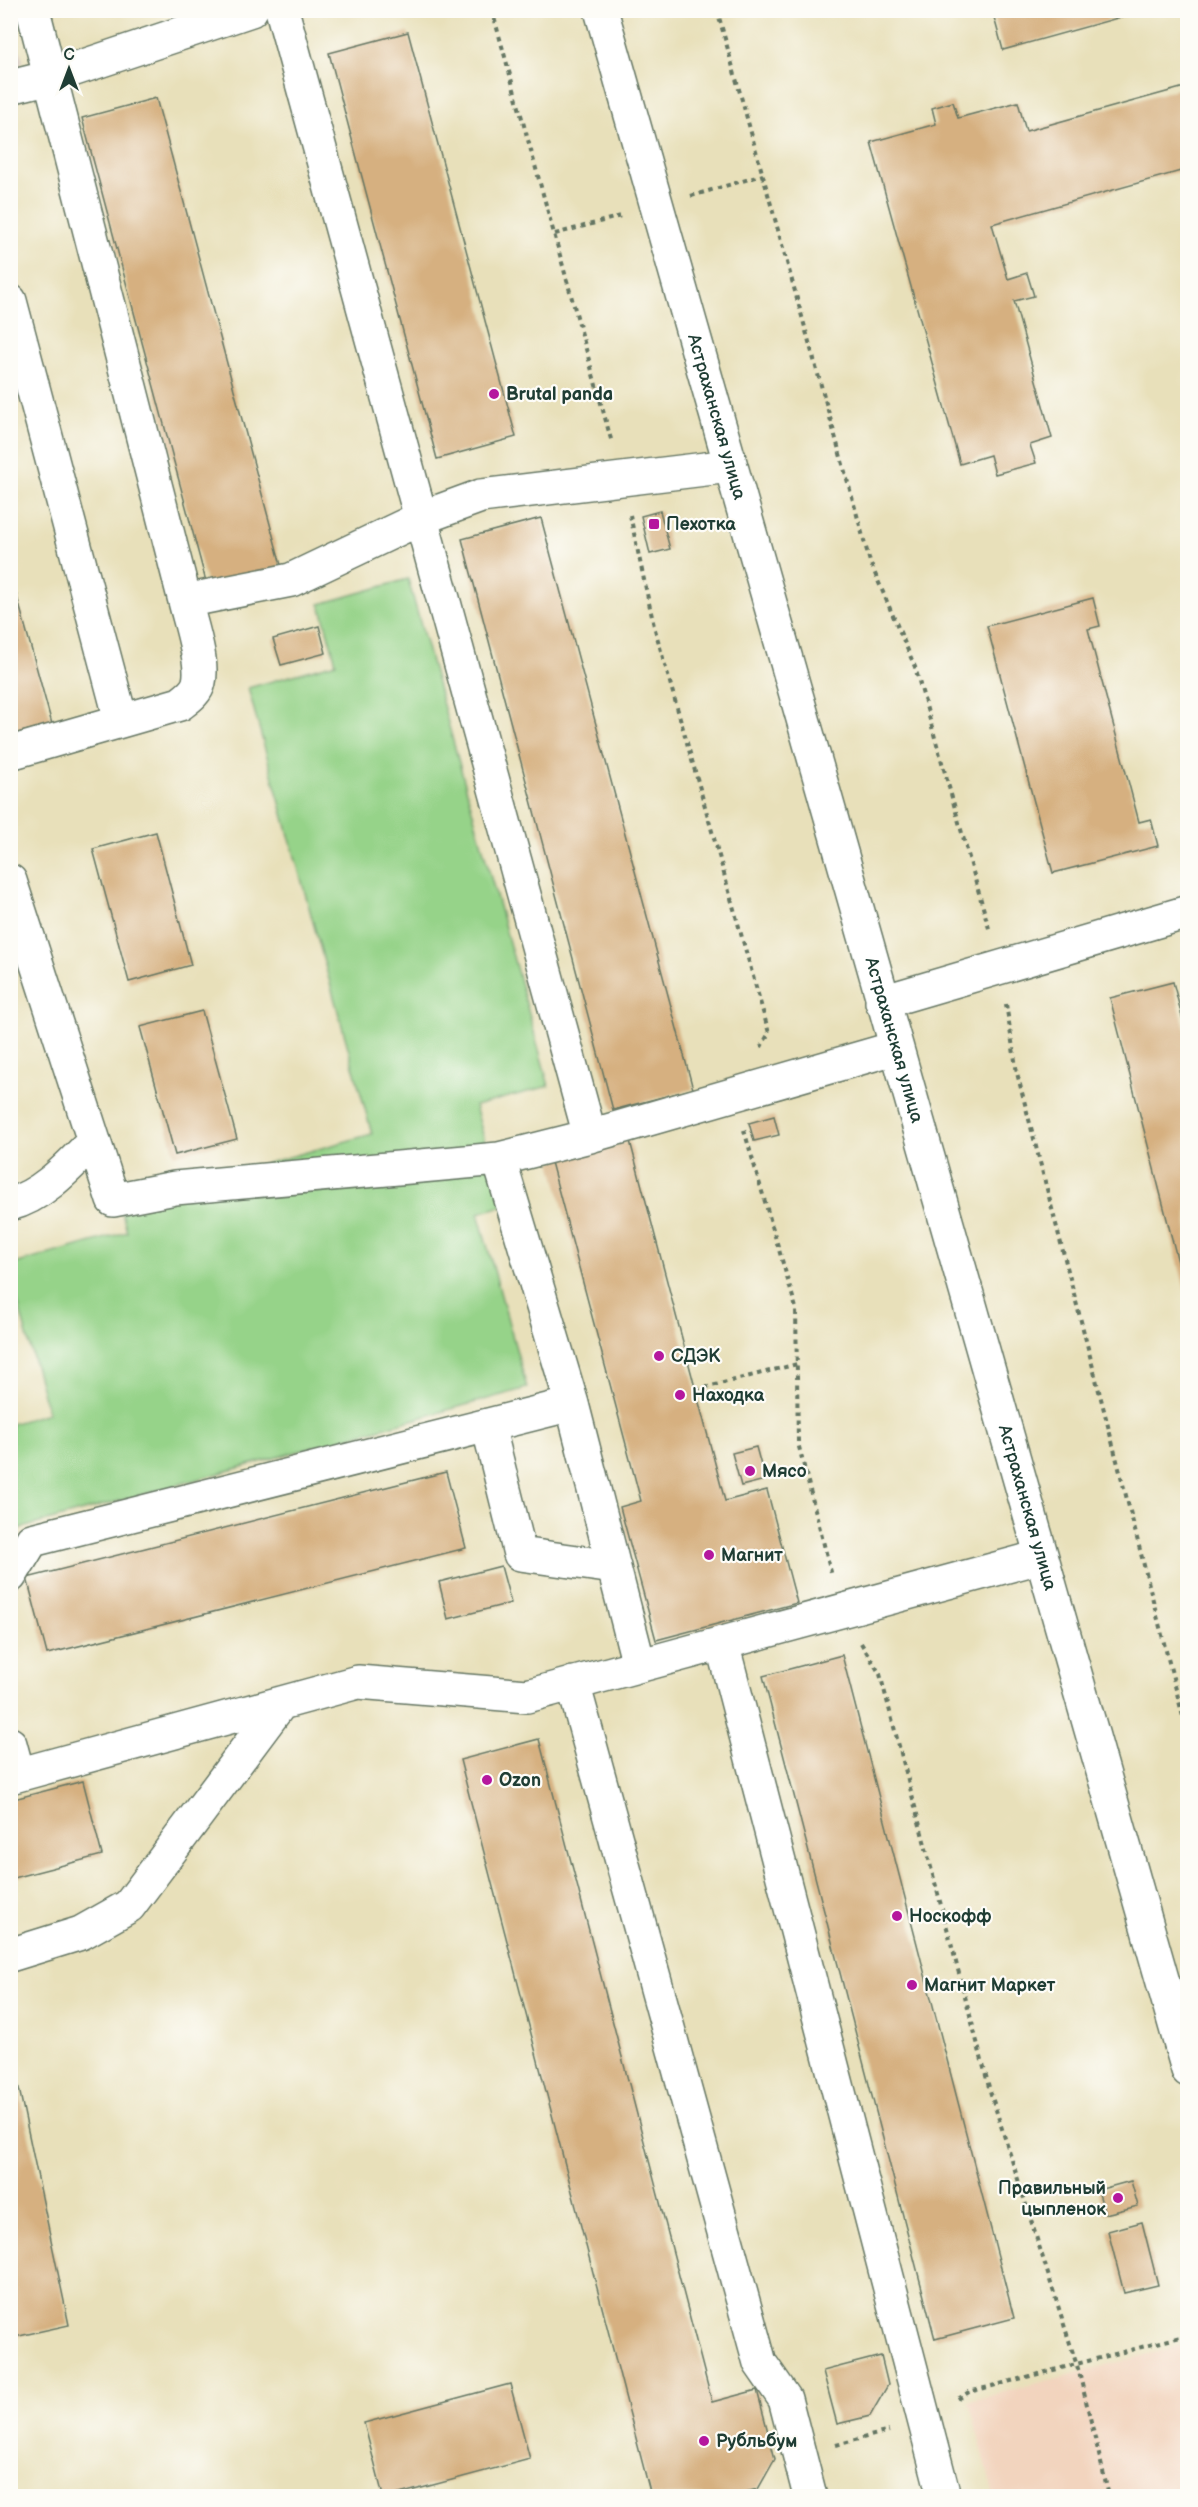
<svg xmlns="http://www.w3.org/2000/svg" width="1198" height="2507" viewBox="0 0 1198 2507" font-family="'Balsamiq Sans',sans-serif">
<rect width="100%" height="100%" fill="#fdfcf7"/>
<filter id="ink" filterUnits="userSpaceOnUse"><feTurbulence type="fractalNoise" baseFrequency=".0167" numOctaves="2"/><feDisplacementMap in="SourceGraphic" scale="12" xChannelSelector="R" yChannelSelector="G"/><feConvolveMatrix kernelMatrix="1 2 1 2 8 2 1 2 1" color-interpolation-filters="sRGB"/></filter>
<filter id="wash" filterUnits="userSpaceOnUse"><feTurbulence type="fractalNoise" baseFrequency=".008" numOctaves="4" result="noise"/><feDisplacementMap in="SourceGraphic" scale="24" xChannelSelector="R" yChannelSelector="G"/><feGaussianBlur stdDeviation="1.35" result="paint"/><feColorMatrix in="noise" values="0 0 0 0 0 0 0 0 0 0 0 0 0 0 0 0 0 1.4 0 .05"/><feComposite in="paint" operator="in"/></filter>
<g filter="url(#wash)">
<rect width="100%" height="100%" fill="#e8e0ba"/>
<path fill="#f2d4be" d="M 1187,2344 L 1187,2496 L 994,2496 L 969,2401 Z"/>
<path fill="#cfc0ba" d="M 10,15 L 23,61 L 15,73 L 10,74 Z"/>
<path fill="#96d389" stroke="#5a885e" stroke-width="1.5" d="M 408,579 L 549,1086 L 475,1106 L 503,1206 L 478,1213 L 527,1388 L 11,1531 L 11,1424 L 48,1413 L 11,1277 L 11,1265 L 127,1232 L 120,1204 L 372,1134 L 248,688 L 336,663 L 320,604 Z"/>
<g id="blocks">
<path fill="#d6b080" d="M 992,10 L 1143,10 L 1143,11 L 1003,50 Z
M 408,32 L 516,437 L 437,459 L 329,53 Z
M 1188,86 L 1188,169 L 992,224 L 1008,279 L 1027,273 L 1034,296 L 1014,301 L 1052,438 L 1030,445 L 1036,463 L 995,474 L 990,455 L 960,464 L 871,142 L 936,124 L 932,108 L 953,102 L 958,118 L 1018,102 L 1026,131 Z
M 156,98 L 282,569 L 208,589 L 82,118 Z
M 660,511 L 670,549 L 650,554 L 641,516 Z
M 541,518 L 693,1089 L 613,1110 L 462,539 Z
M 10,571 L 52,724 L 10,735 Z
M 1093,598 L 1100,626 L 1088,629 L 1139,822 L 1151,819 L 1158,846 L 1053,873 L 987,626 Z
M 319,626 L 326,653 L 281,665 L 273,639 Z
M 156,832 L 191,965 L 129,982 L 93,849 Z
M 1173,982 L 1188,1039 L 1187,1297 L 1110,998 Z
M 202,1011 L 237,1139 L 175,1155 L 140,1027 Z
M 774,1116 L 779,1135 L 754,1141 L 749,1123 Z
M 630,1141 L 725,1501 L 767,1490 L 797,1603 L 656,1640 L 620,1507 L 641,1501 L 551,1162 Z
M 756,1447 L 765,1480 L 741,1486 L 732,1453 Z
M 446,1472 L 466,1548 L 47,1654 L 27,1578 Z
M 501,1566 L 511,1603 L 448,1619 L 439,1582 Z
M 842,1655 L 1014,2318 L 935,2339 L 763,1676 Z
M 539,1739 L 712,2402 L 757,2390 L 775,2459 L 758,2489 L 728,2496 L 651,2496 L 460,1760 Z
M 83,1781 L 102,1855 L 10,1879 L 10,1800 Z
M 16,2074 L 69,2325 L 10,2338 L 10,2075 Z
M 1131,2181 L 1138,2206 L 1105,2214 L 1098,2190 Z
M 1142,2222 L 1158,2285 L 1124,2293 L 1108,2231 Z
M 881,2356 L 888,2385 L 870,2416 L 837,2424 L 823,2371 Z
M 510,2384 L 530,2459 L 392,2496 L 383,2496 L 364,2423 Z"/>
</g>
</g>
<g filter="url(#ink)">
<use href="#blocks" fill-opacity="0" stroke="#657663" stroke-width="1.5"/>
<g fill="none" stroke-linecap="round" stroke-linejoin="round">
<defs>
<path id="minor" d="M 282,10 L 590,1136 L 895,1048
M 10,87 L 51,77 L 251,10
M 10,301 L 121,720
M 185,601 L 291,580 L 421,518 L 481,496 L 730,466
M 10,753 L 180,704 C 188,698 197,692 199,682 C 204,662 190,622 185,601 L 33,10
M 10,881 L 113,1200 L 175,1188 L 499,1159 L 590,1136
M 882,1002 L 1188,912
M 499,1159 L 572,1404 L 639,1665
M 10,1204 C 43,1196 71,1164 94,1141
M 488,1425 L 520,1554 L 614,1567
M 10,1576 L 32,1540 L 572,1404
M 722,1643 L 944,2496
M 573,1683 L 760,2363 L 785,2399 L 810,2496
M 10,1744 L 18,1774
M 10,1777 L 358,1682 L 527,1696 L 1040,1557
M 10,1955 L 81,1933 L 129,1906 L 281,1703"/>
<g id="major">
<path id="s1" d="M 601,10 L 1188,2070"/>
</g>
</defs>
<use href="#minor" stroke="#657663" stroke-width="36"/>
<use href="#major" stroke="#657663" stroke-width="36"/>
<path stroke="#657663" stroke-width="4" stroke-dasharray="4.5 4.5" stroke-linecap="butt" d="M 492,10 L 612,443
M 717,10 L 870,562 L 915,667 L 990,932
M 691,196 L 763,175
M 555,234 L 621,216
M 630,515 L 654,626 L 769,1033 L 761,1047
M 1006,1004 L 1017,1073 L 1188,1736
M 744,1130 L 796,1308 L 798,1443 L 832,1576
M 696,1390 L 797,1364
M 861,1643 L 880,1674 L 990,2091 L 1079,2372 L 1109,2496
M 958,2399 L 969,2392 L 1188,2335
M 836,2445 L 889,2431"/>
<use href="#minor" stroke="#fff" stroke-width="33"/>
<use href="#major" stroke="#fff" stroke-width="33"/>
</g>
</g>
<g fill="#b5179e" stroke="#fdfcf7" stroke-width="2">
<circle cx="494" cy="394" r="6"/>
<rect x="648" y="518" width="12" height="12" rx="3"/>
<circle cx="659" cy="1356" r="6"/>
<circle cx="680" cy="1395" r="6"/>
<circle cx="750" cy="1471" r="6"/>
<circle cx="709" cy="1555" r="6"/>
<circle cx="487" cy="1780" r="6"/>
<circle cx="897" cy="1916" r="6"/>
<circle cx="912" cy="1985" r="6"/>
<circle cx="1118" cy="2198" r="6"/>
<circle cx="704" cy="2441" r="6"/>
</g>
<g text-anchor="middle" stroke-width="4.5" stroke-linejoin="round" paint-order="stroke">
<g font-size="18" font-weight="bold" fill="#1f3d34" stroke="#fdfcf7" text-anchor="start">
<text x="506" y="400">Brutal panda</text>
<text x="666" y="530">Пехотка</text>
<text x="671" y="1362">СДЭК</text>
<text x="692" y="1401">Находка</text>
<text x="762" y="1477">Мясо</text>
<text x="721" y="1561">Магнит</text>
<text x="499" y="1786">Ozon</text>
<text x="909" y="1922">Носкофф</text>
<text x="924" y="1991">Магнит Маркет</text>
<text x="1106" y="2194" text-anchor="end">Правильный<tspan x="1106" dy="21">цыпленок</tspan></text>
<text x="716" y="2447">Рубльбум</text>
</g>
<g font-size="18" fill="#1f3d34" stroke="#fdfcf7">
<text dy="6" stroke="none"><textPath href="#s1" startOffset="423">Астраханская улица</textPath></text>
<text dy="6" stroke="none"><textPath href="#s1" startOffset="1071">Астраханская улица</textPath></text>
<text dy="6" stroke="none"><textPath href="#s1" startOffset="1557">Астраханская улица</textPath></text>
</g>
</g>
<rect width="1198" height="2507" fill="none" stroke="#fdfcf7" stroke-width="36"/>
<g transform="translate(69 69)" stroke="#fdfcf7" stroke-width="4.5" paint-order="stroke">
<path d="M0-4.5L10 22L0 15L-10 22Z" fill="#1f3d34"/>
<text y="-9" font-size="16" font-weight="bold" text-anchor="middle" fill="#1f3d34">С</text>
</g>
</svg>
